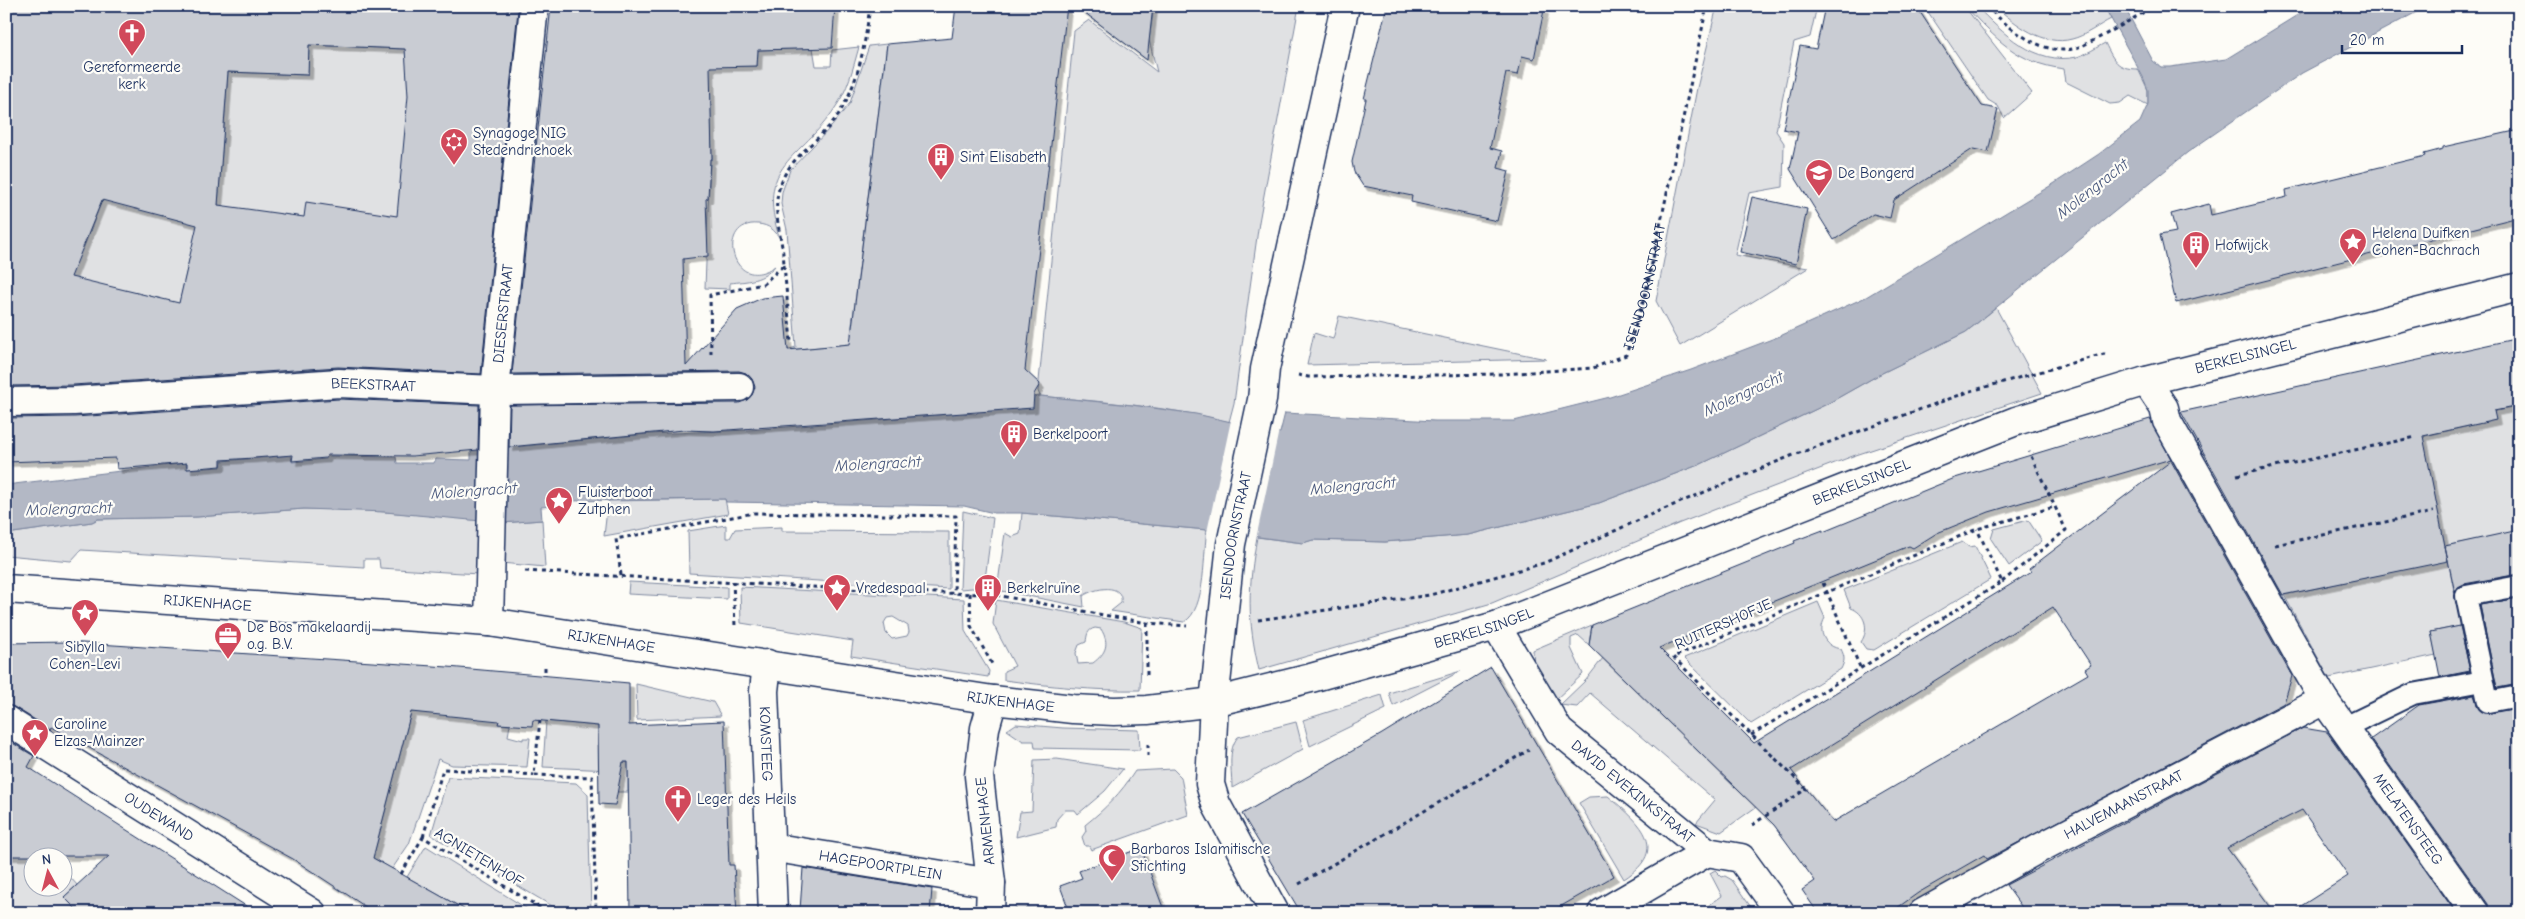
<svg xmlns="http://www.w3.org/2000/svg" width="2525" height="919" viewBox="0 0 2525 919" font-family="'Comic Neue',sans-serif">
<defs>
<filter id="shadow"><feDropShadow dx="4.5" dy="4.5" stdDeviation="0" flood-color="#0004"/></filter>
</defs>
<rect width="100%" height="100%" fill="#fdfcf7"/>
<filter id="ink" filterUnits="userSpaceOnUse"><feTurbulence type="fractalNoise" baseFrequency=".02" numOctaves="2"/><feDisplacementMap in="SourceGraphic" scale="10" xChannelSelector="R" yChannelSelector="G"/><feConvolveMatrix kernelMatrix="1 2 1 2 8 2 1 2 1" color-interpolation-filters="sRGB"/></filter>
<g filter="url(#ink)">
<path fill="#e0e1e3" stroke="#7e88a0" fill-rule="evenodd" d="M 1154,6 L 1299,6 L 1259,222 L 1234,403 L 1229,422 C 1167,406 1103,402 1040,396 L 1038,391 L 1074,31 L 1089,20 L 1157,72 L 1149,40 Z
M 1717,6 L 1817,6 L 1810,37 L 1794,42 L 1776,131 L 1784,143 L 1783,187 L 1749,193 L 1735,255 L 1808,268 L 1680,346 L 1656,301 L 1697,88 Z
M 1924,6 L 1964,6 L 2032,93 L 2004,118 L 1998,106 L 1988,100 Z
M 1965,6 L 1976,6 C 2002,33 2036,66 2077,57 C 2087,54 2097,47 2105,43 C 2114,61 2117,69 2138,69 L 2148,90 L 2148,105 L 2130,96 L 2120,103 L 2110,104 L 2066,82 L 2064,69 C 2017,63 1996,39 1965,6 Z
M 1995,6 L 2104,6 L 2111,19 C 2099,25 2085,36 2072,39 C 2044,47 2015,24 1995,6 Z
M 887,44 L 851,334 L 855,344 L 786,350 L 796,347 L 787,230 L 781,204 L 782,192 L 790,170 L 832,126 L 850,103 L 869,46 Z
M 309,45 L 405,49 L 432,87 L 511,93 L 509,126 L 407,117 L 397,222 L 190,256 L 178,309 L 44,277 L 62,245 L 83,249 L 103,198 L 218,205 L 228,72 L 308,75 Z
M 859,47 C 853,68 848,90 835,108 C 801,160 754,163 780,239 C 775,230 769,225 758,224 C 715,220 731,297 775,266 C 763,281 748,281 730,283 L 730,289 L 705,288 L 710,159 L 712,158 L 709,51 L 733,66 L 757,66 L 758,50 L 813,48 L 816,66 L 831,66 L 832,50 Z
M 1996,308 L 2042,393 L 1853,456 L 1680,523 L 1492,603 L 1259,670 C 1247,619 1248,588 1257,537 L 1303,543 L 1312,540 L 1385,542 L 1468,535 L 1599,503 L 1701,464 L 1827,404 L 1882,373 L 1966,332 Z
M 1339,316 L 1546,359 L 1307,365 L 1314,333 L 1333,339 Z
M 2519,407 L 2519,531 L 2445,546 L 2423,439 L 2425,436 L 2495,420 L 2494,411 Z
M 725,499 L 728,514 L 604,536 L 608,501 Z
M 304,509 L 350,509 L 482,520 L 479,574 L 380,568 L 379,559 L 364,559 L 364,567 L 81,550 L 71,561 L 6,555 L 6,534 L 92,522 L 98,519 L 197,517 Z
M 963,511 L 993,518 L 984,587 L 960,589 Z
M 1022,513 L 1207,530 C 1203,549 1207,610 1184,622 L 1111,611 L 1121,603 C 1124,582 1094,588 1083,596 L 1084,607 L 997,590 L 1005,533 L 1012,537 L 1020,534 Z
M 542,520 L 545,567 L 501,563 L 502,523 Z
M 2028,520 L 2042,541 L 2009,566 L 1991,539 L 1994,529 Z
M 726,525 L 726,538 L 730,538 L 735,529 L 782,527 L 782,531 L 949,532 L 949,589 L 689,573 L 688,531 Z
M 1962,542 L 1969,547 L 1975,546 L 1991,579 L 1874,650 L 1866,649 L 1861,642 C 1870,629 1865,613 1851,608 L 1844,590 Z
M 2448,560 L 2461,626 L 2431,632 L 2436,655 L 2329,678 L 2284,595 Z
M 629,582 L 727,587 L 727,599 L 628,594 Z
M 740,587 L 964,599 L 965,631 L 989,671 L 988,677 L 851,656 L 853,641 L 741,623 ZM 893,617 L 908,626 L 909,632 L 907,636 L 892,639 L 886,633 L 884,623 L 887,618 Z
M 996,600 L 1124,622 L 1142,628 L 1140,690 C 1094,691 1049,686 1004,680 L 1004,671 L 1015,666 L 993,624 ZM 1095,628 L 1101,629 C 1110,644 1106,653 1093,663 L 1078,664 L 1076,653 L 1079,645 L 1086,642 C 1087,635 1087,630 1095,628 Z
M 1818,602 L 1825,618 C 1817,632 1825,647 1841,649 C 1845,657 1845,661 1841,669 L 1751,724 L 1684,658 Z
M 1592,625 L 1589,645 L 1578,635 L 1571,638 L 1571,648 L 1583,674 L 1555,700 L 1534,663 L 1533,650 Z
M 1603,658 L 1756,807 L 1721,832 L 1696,823 L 1715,800 L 1590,693 L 1577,707 L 1560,705 L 1586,680 Z
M 1461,671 L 1393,706 L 1389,693 Z
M 636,684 L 713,702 L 721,716 L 637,720 Z
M 1382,695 L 1386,709 L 1310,746 L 1303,720 Z
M 411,712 L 499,718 L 499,724 L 510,725 L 508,736 L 523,740 L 523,738 L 530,738 L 527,767 L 452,765 L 438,759 L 409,844 L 392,869 L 373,858 Z
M 546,721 L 598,726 L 599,763 L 628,762 L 628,792 L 611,792 L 611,770 L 543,767 Z
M 1296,722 L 1303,749 L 1232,788 C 1232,772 1227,749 1238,737 Z
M 1016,724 L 1063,728 L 1139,730 L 1140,750 L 1035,748 L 1034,741 L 1023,741 L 1007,730 Z
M 1057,759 L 1123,769 L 1105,791 L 1078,814 L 1075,810 L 1065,810 L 1057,819 L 1056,827 L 1016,837 L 1020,812 L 1032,811 L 1034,760 Z
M 1173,769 L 1181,777 L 1188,815 L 1091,850 L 1089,846 L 1085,846 L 1082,837 L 1086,831 L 1085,825 C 1105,809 1121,793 1135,771 Z
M 448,777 L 576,783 L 588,794 L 591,913 L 564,913 L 431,835 Z
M 1608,796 C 1638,821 1672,848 1624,879 L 1579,803 L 1589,797 Z
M 6,823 L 66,852 L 61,856 L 32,856 L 32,886 L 62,886 L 63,869 L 77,885 L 64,897 L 80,913 L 72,913 L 69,910 L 66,913 L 6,913 Z
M 426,846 L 534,913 L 471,913 L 407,877 Z
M 1715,870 L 1722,877 L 1725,876 L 1732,880 L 1755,913 L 1738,913 L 1733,905 L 1722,913 L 1698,913 L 1722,896 L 1710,873 Z
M 1016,907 L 1041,908 L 1040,913 L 1015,913 Z"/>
<path fill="#b3b8c5" stroke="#76819c" d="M 2104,6 L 2124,6 L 2153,61 L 2161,67 L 2170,67 L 2226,59 L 2312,6 L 2428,6 L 2302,73 L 2188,152 L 1966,332 L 1882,373 L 1827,404 L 1701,464 L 1599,503 L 1468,535 L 1385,542 L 1313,540 L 1303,543 L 1207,530 L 1022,513 L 994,513 L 964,506 L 726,502 L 725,499 L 565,501 L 565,505 L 541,507 L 542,520 L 502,523 L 385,512 L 304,509 L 197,517 L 98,519 L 92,522 L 6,534 L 6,485 L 186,463 L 187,469 L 221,467 L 222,461 L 291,455 L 292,462 L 326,459 L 328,456 L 396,457 L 397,463 L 434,463 L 436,459 L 471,460 L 471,443 L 511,443 L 512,447 L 647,434 L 750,430 L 961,413 L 976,414 L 989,402 L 1040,396 L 1132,405 L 1196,414 L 1280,433 L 1285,413 L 1435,421 L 1514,421 L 1610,397 L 1691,370 L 1780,336 L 1866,297 L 2055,183 L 2099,154 L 2140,122 L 2148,104 L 2148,90 L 2143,77 Z"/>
<path fill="#fdfcf7" d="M 1283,411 L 1256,539 L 1207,532 L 1231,420 L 1278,430 Z"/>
<path fill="#c9ccd3" stroke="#1b2f5e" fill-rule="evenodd" filter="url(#shadow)" d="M 6,6 L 471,6 L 518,10 L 481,374 L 338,367 L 73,385 L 6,386 ZM 309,45 L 405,49 L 408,96 L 397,216 L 306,202 L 304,217 L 218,205 L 228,72 L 308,75 ZM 102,200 L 197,225 L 179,303 L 71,277 Z
M 551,6 L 835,6 L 832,48 L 758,50 L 757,66 L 710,67 L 712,159 L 710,159 L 708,198 L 706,199 L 708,256 L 683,259 L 686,366 L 737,309 L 762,298 L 783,296 L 788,350 L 850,344 L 887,44 L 952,38 L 956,6 L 1067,6 L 1025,370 L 1040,384 L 1034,394 L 1033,408 L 714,431 L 684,430 L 509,447 L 510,405 L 739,403 L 747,400 L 752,395 L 755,387 L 752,379 L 746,373 L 739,371 L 512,374 Z
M 1076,6 L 1153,6 L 1147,60 Z
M 1387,6 L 1527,6 L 1544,10 L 1534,59 L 1522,56 L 1518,75 L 1506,73 L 1490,148 L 1502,151 L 1498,168 L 1509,171 L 1497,221 L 1411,202 L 1412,196 L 1363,186 L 1354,172 L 1352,162 L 1366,99 L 1364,99 Z
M 1825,6 L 1916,6 L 1982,106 L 1998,109 L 1988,152 L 1973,149 L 1894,200 L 1890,218 L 1873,214 L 1834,240 L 1790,169 L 1798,132 L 1783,129 L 1800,46 L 1816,49 Z
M 2519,130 L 2519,217 L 2176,303 L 2160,235 L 2176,232 L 2171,214 L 2209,204 L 2211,215 L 2287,197 L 2286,190 L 2425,156 L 2424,154 L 2443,149 L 2443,147 Z
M 1752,197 L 1807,209 L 1796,264 L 1740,252 Z
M 2519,338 L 2519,406 L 2494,411 L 2496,420 L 2423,436 L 2448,561 L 2283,595 L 2181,412 Z
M 339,399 L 479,405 L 478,450 L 412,456 L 327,455 L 326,458 L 292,461 L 293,455 L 254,458 L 221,460 L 221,466 L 187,469 L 187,463 L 117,469 L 116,458 L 6,462 L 6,418 L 75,417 Z
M 2150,419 L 2171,459 L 1989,512 L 1937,533 L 1913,548 L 1909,546 L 1659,648 L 1754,743 L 2031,572 L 2029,569 L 2171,461 L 2292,676 L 2284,703 L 1987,859 L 1984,855 L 1918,893 L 1890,913 L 1818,913 L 1802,890 L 1815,881 L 1774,825 L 1589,645 L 1592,625 L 1795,543 L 1794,541 L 1823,530 L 1823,532 L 1955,478 ZM 2053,607 L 2091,665 L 2085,669 L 2088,674 L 1833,822 L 1791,770 Z
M 2519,530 L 2519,574 L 2464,584 L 2458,587 L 2455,593 L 2445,546 Z
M 2519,598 L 2519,684 L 2497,688 L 2480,605 Z
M 2460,626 L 2470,671 L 2440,677 L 2431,632 Z
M 68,642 L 448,667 L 629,683 L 629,725 L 724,721 L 729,865 L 734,865 L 737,913 L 630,913 L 628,762 L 623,762 L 615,805 L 599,804 L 598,726 L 533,720 L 532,726 L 498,724 L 499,721 L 411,712 L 373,858 L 471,913 L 375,913 L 293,859 L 51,727 L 50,729 L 14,707 L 6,704 L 6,643 Z
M 1491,667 L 1614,876 L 1549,913 L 1301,913 L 1242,814 L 1382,734 Z
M 2474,695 L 2479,709 L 2485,713 L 2519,708 L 2519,913 L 2490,913 L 2488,904 L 2371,739 L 2419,705 Z
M 2303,728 L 2327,732 L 2456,913 L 2290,913 L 2348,876 L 2302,810 L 2227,848 L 2275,913 L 2026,913 L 2006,885 Z
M 6,739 L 34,756 L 28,767 L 257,913 L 80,913 L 64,897 L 109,856 L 6,856 Z
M 1141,848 L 1165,913 L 1070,913 L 1060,886 L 1082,878 L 1079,871 Z
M 803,868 L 932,889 L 930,913 L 804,913 L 805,910 L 800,910 Z"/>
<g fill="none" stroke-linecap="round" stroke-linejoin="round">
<defs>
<path id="service" d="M 2519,586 L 2466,596 L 2488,702 L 2519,696
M 2343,728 L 2413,694 L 2483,681"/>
<g id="minor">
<path id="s2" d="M 2146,381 L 2164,408 L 2167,421 L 2324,700 L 2475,913"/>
<path id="s3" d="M 6,402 L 74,401 L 339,383 L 495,390 L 739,387"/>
<path id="s4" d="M 6,589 L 489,622 L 993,700 L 1073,709 L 1114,711 L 1147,710 L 1214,702 L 1311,678 L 1496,626 L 2016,421 L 2146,381 L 2519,287"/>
<path id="s5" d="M 489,622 L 495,390 L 534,6"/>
<path id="s6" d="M 1496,626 L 1559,731 L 1707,852 L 1741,858 L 1781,913"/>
<path id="s7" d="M 767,664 L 764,691 L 773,913"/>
<path id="s8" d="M 6,720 L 312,913"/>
<path id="s9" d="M 770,847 L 991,883"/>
<path d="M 990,913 L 991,883 L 979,776 L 985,728 L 993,700"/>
<path id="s10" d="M 1275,913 L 1216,804 L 1210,784 L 1214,702 L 1231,544 L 1262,400 L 1265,369 L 1345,6"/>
<path d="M 1602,913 L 1707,852"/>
<path id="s11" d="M 1923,913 L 2038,849 L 2324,700"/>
</g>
</defs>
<use href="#service" stroke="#1b2f5e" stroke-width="24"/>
<use href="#minor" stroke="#1b2f5e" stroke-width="31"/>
<g stroke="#1b2f5e" stroke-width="3" stroke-dasharray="4 4" stroke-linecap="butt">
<path d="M 1986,6 C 2008,27 2043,58 2076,48 C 2099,40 2133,18 2155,6"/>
<path d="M 784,265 L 791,342"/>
<path d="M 711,354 L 710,295 L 763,284 L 784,265 C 783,239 772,214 779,189 C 787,157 821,141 838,115 C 859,83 865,44 870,6"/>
<path id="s1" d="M 1298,375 L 1308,377 L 1501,374 L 1593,368 L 1626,355 L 1645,296 L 1707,6"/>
<path d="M 2237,475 L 2416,437"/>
<path d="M 2275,545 L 2433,512"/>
<path d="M 525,571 L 900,592 L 983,594"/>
<path d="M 621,575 L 616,539 L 754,513 L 956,516 L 954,594"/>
<path d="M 733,581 L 735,626"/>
<path d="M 2002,582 L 2066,530 L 2029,452"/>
<path d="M 1823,583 L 1860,667"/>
<path d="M 970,593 L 971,626 L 992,664"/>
<path d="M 996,595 L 1147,623 L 1187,626"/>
<path d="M 1258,620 L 1430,595 L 1544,563 L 1652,514 L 1791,456 L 1971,391 L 2104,354 L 2109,355"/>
<path d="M 545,667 L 545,676"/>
<path d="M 1147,675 L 1147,623"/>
<path d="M 540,720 L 534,775 L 592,777 L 596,913"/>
<path d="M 1751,735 L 2002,582 L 1977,529"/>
<path d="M 1148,744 L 1148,760"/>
<path d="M 1752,825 L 1806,789 L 1673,657 L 1977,529 L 2054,507"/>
<path d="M 423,837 L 443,769 L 534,775"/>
<path d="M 401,874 L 423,837 L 549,913"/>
<path d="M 1299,884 L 1529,750"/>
</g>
<use href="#service" stroke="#fdfcf7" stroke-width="20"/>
<use href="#minor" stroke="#fdfcf7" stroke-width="28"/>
</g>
</g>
<defs>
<symbol id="church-pin" viewBox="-11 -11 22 30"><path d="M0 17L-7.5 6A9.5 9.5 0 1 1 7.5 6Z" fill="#d1495b" stroke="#fdfcf7"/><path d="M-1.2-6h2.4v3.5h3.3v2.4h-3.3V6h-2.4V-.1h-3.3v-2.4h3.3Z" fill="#fff"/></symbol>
<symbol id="synagogue-pin" viewBox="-11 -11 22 30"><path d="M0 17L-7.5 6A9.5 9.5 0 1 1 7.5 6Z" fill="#d1495b" stroke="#fdfcf7"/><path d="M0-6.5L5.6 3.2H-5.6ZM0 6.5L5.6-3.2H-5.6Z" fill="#fff"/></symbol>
<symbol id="building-pin" viewBox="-11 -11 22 30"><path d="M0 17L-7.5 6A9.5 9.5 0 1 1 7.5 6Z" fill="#d1495b" stroke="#fdfcf7"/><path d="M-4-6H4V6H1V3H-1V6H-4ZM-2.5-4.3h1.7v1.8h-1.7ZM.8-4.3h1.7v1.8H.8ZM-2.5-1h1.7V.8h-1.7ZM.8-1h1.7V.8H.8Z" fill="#fff"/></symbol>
<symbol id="school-pin" viewBox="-11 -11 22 30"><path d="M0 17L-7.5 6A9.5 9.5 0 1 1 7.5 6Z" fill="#d1495b" stroke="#fdfcf7"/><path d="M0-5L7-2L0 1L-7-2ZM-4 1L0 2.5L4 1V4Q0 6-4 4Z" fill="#fff"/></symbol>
<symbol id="sight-pin" viewBox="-11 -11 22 30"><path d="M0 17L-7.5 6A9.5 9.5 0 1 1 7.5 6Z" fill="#d1495b" stroke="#fdfcf7"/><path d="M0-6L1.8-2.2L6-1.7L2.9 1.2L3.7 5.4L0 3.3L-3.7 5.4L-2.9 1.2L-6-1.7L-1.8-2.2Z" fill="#fff"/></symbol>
<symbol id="office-pin" viewBox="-11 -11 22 30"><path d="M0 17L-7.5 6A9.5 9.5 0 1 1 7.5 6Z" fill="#d1495b" stroke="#fdfcf7"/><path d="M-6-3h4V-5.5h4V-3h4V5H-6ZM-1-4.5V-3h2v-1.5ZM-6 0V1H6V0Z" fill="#fff"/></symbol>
<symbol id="mosque-pin" viewBox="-11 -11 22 30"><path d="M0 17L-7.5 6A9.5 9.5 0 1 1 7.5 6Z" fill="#d1495b" stroke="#fdfcf7"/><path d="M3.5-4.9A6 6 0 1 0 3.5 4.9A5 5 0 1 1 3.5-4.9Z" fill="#fff"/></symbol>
</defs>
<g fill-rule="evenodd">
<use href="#church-pin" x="116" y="17" width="32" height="43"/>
<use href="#synagogue-pin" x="438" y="126" width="32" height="43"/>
<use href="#building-pin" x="925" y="141" width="32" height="43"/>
<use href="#school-pin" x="1803" y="157" width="32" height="43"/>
<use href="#sight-pin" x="2337" y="226" width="32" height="43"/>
<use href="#building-pin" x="2180" y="229" width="32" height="43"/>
<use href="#building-pin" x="998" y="418" width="32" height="43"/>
<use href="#sight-pin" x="543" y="485" width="32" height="43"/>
<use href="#sight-pin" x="821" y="572" width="32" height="43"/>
<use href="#building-pin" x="972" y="572" width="32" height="43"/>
<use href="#sight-pin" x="69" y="597" width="32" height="43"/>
<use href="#office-pin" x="212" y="620" width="32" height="43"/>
<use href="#sight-pin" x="19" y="717" width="32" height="43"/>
<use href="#church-pin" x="662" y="783" width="32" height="43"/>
<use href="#mosque-pin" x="1096" y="842" width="32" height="43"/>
</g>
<g text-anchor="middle" stroke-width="4.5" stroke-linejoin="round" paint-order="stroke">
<g font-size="15" fill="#1b2f5e" stroke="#fdfcf7" text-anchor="start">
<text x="132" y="72" text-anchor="middle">Gereformeerde<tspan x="132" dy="17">kerk</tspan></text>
<text x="473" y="138">Synagoge NIG<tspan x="473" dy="17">Stedendriehoek</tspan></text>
<text x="960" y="162">Sint Elisabeth</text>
<text x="1838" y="178">De Bongerd</text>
<text x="2372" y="238">Helena Duifken<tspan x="2372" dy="17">Cohen-Bachrach</tspan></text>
<text x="2215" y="250">Hofwijck</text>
<text x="1033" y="439">Berkelpoort</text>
<text x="578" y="497">Fluisterboot<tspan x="578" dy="17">Zutphen</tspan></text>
<text x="856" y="593">Vredespaal</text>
<text x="1007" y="593">Berkelruïne</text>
<text x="247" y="632">De Bos makelaardij<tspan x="247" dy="17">o.g. B.V.</tspan></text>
<text x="85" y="652" text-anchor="middle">Sibylla<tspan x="85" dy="17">Cohen-Levi</tspan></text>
<text x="54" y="729">Caroline<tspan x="54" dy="17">Elzas-Mainzer</tspan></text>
<text x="697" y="804">Leger des Heils</text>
<text x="1131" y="854">Barbaros Islamitische<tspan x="1131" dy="17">Stichting</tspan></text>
</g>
<g font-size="15" fill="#1b2f5e" stroke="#fdfcf7">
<text dy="5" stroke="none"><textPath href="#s1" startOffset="402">ISENDOORNSTRAAT</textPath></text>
<text dy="5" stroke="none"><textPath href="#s5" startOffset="309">DIESERSTRAAT</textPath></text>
<text dy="5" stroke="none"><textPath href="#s4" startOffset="2306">BERKELSINGEL</textPath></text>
<text dy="5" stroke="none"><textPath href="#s3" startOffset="368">BEEKSTRAAT</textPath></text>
<text dy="5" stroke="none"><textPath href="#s4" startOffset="1901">BERKELSINGEL</textPath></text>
<text dy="5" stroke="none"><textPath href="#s10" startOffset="395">ISENDOORNSTRAAT</textPath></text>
<text dy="5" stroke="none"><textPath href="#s4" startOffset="202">RIJKENHAGE</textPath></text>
<text transform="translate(1723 624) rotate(-24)" y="5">RUITERSHOFJE</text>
<text dy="5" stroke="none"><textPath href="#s4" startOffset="1496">BERKELSINGEL</textPath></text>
<text dy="5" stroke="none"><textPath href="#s4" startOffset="608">RIJKENHAGE</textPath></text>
<text dy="5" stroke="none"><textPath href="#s4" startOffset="1012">RIJKENHAGE</textPath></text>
<text dy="5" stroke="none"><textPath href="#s7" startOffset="80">KOMSTEEG</textPath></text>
<text dy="5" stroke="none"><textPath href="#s6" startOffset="218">DAVID EVEKINKSTRAAT</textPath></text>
<text dy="5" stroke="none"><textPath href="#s11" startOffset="228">HALVEMAANSTRAAT</textPath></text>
<text dy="5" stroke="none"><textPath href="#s8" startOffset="181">OUDEWAND</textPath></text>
<text dy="5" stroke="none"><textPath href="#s2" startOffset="512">MELATENSTEEG</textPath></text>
<text transform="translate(985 821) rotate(-96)" y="5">ARMENHAGE</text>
<text transform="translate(479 857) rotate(31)" y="5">AGNIETENHOF</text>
<text dy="5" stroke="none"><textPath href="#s9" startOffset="112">HAGEPOORTPLEIN</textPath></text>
</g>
<g font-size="16" font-style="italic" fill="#49587d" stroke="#fdfcf7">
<text transform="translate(2092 188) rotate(-38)" y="6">Molengracht</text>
<text transform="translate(1743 393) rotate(-25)" y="6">Molengracht</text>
<text transform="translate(878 463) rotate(-3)" y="6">Molengracht</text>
<text transform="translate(1353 485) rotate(-5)" y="6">Molengracht</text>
<text transform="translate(474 490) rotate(-4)" y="6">Molengracht</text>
<text transform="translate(69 508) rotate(-2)" y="6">Molengracht</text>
</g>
</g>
<rect width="2525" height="919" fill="none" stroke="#fdfcf7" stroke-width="25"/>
<rect x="12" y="12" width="2500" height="894" fill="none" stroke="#1b2f5e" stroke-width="2" filter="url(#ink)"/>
<g transform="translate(48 872) rotate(353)"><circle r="24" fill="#fdfcf7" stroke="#a3aaba"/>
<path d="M0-4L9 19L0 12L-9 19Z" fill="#d1495b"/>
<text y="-8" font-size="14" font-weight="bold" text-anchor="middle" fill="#1b2f5e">N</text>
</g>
<path d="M2342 45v8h120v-8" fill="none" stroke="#1b2f5e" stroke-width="2.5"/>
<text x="2350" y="45" font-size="15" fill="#1b2f5e" stroke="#fdfcf7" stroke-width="4" paint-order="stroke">20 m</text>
</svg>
